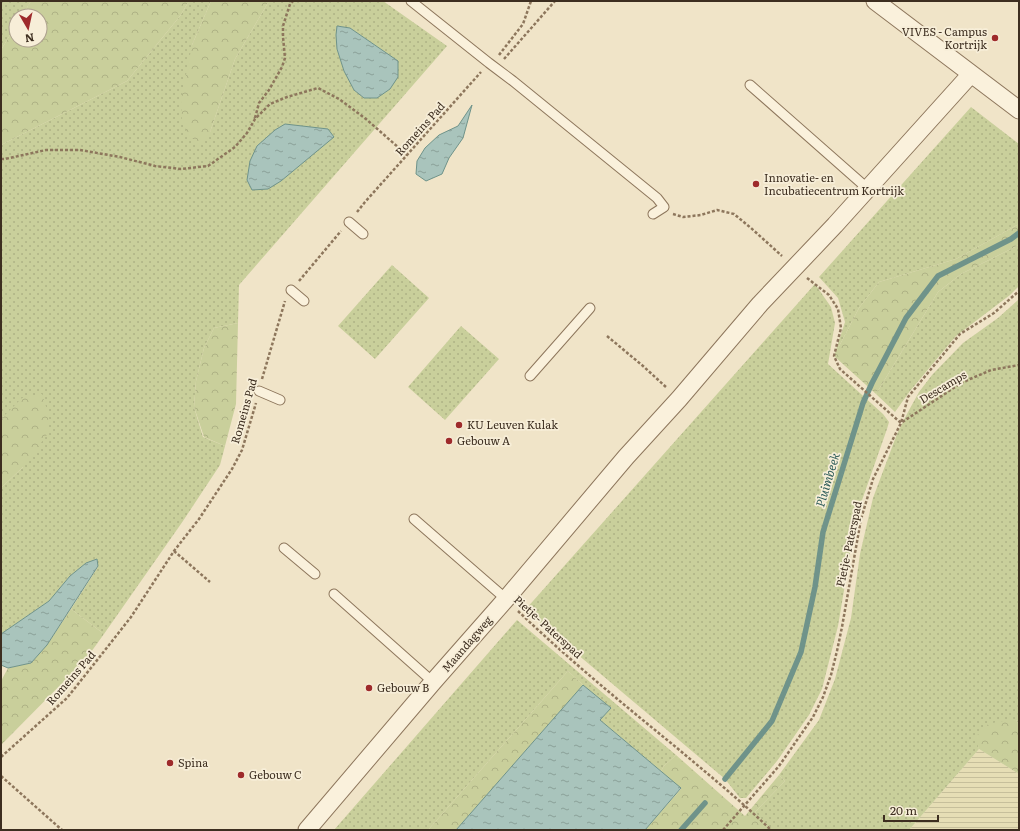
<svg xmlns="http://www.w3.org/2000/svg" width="1020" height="831" viewBox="0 0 1020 831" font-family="Literata,serif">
<defs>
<pattern id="farmland-rules" width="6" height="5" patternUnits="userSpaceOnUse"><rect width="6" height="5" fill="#e6deb5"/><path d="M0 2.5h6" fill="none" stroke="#c6bf9b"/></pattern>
<pattern id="grass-dots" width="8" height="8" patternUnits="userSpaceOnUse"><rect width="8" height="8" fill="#c9cf9b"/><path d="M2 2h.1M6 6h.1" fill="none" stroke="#aeb285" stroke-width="1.8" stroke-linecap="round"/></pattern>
<pattern id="forest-crowns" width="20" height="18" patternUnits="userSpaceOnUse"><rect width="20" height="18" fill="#c9cf9b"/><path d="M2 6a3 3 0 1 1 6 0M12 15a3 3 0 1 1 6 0" fill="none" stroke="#aeb285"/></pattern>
<pattern id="water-ripples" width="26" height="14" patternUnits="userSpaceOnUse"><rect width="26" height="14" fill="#a9c4bc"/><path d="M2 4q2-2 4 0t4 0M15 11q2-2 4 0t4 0" fill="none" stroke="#8ba098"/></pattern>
</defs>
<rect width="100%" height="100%" fill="#f0e4c8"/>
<path fill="url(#farmland-rules)" d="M 979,749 L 1019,774 L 1019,830 L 909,830 Z"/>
<path fill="url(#grass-dots)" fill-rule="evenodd" d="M 1,1 L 31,1 L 22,16 L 16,16 L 16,25 L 1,50 Z
M 189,1 L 211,1 L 192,45 L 210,132 L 235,59 L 269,1 L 383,1 L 447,46 L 239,285 L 238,323 L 214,328 L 204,348 L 196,381 L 194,407 L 203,437 L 225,446 L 220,465 L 183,521 L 104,634 L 71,609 L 98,567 L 86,563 L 70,576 L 49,601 L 1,634 L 1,488 L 23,467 L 4,416 L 1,421 L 1,145 L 127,81 L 180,16 ZM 337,26 L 350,28 L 398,61 L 390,89 L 377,98 L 364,98 L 354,90 L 344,71 L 337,49 Z
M 971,107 L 1019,144 L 1019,224 L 956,259 L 879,282 L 859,308 L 834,356 L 845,322 L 838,298 L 819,277 Z
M 1019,245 L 1019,286 L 1010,295 L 956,336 L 910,391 L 895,412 L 876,394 L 938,292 L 961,274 Z
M 392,265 L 429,298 L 375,359 L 338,326 Z
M 815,284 L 831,307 L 835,323 L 828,364 L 883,414 L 889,422 L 887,429 L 861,503 L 855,525 L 838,626 L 822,689 L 809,715 L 777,761 L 746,798 L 740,798 L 725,779 L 525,610 Z
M 1019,299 L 1019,725 L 1016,720 L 977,737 L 979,749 L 909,830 L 770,830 L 755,812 L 785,781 L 779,775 L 819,720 L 835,679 L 851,618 L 860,554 L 873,498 L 897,434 L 908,412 L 919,392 L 932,375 L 963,343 L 998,318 Z
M 461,326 L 499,359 L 445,420 L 408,387 Z
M 517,620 L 676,755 L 664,766 L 661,771 L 600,720 L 611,708 L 583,685 L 568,671 L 428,830 L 334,830 Z"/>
<path fill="url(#forest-crowns)" d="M 31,1 L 189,1 L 180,16 L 127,81 L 1,145 L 1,50 L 16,25 L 16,40 L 40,40 L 40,16 L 22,16 Z
M 211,1 L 269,1 L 235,59 L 210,132 L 199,145 L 189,135 L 182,122 L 181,100 L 192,45 Z
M 1019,224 L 1019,245 L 961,274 L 938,292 L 876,394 L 834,356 L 859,308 L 879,282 L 956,259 Z
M 238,323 L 236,404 L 225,446 L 204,437 L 194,407 L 196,381 L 204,348 L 214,328 Z
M 42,394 L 48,413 L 49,432 L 23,467 L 1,488 L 1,421 L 4,416 L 22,398 Z
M 71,609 L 104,634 L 86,659 L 1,745 L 1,681 L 8,668 L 31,663 L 47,645 Z
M 568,671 L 583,685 L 456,830 L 428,830 Z
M 1016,720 L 1019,725 L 1019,774 L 979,749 C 978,746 976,740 977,737 C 981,721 1003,721 1016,720 Z
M 676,755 L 745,816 L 779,775 L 785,781 L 755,812 L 770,830 L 645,830 L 681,789 L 661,771 L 664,766 Z"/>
<path fill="url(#water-ripples)" stroke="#6f938a" d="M 337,26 L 350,28 L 398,61 L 398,77 L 390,89 L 377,98 L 364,98 L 354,90 L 344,71 L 337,49 L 336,35 Z
M 472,105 L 463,138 L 449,158 L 442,174 L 426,181 L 416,174 L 417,161 L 425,148 L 439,135 L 458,126 Z
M 285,124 L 328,129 L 334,137 L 281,181 L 268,189 L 252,190 L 247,180 L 250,161 L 257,146 L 275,130 Z
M 97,559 L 98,566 L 47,645 L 31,663 L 8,668 L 1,665 L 1,634 L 49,601 L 70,576 L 86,563 Z
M 583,685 L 611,708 L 600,720 L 681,788 L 645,830 L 456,830 Z"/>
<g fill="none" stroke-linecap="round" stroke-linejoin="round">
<path stroke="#6f938a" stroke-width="5.5" d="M 725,779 L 772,721 L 801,652 L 815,587 L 823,532 L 863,403 L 872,383 L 906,318 L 938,276 L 1011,239 L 1019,233
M 681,830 L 705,803"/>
<defs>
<path id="lane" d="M 411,1 L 489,63 L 513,81 L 657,198 L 664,207 L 653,214
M 750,85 L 868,189
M 349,222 L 363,234
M 291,290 L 304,301
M 530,376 L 590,308
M 259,391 L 280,400
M 414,519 L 506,599
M 284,548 L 315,574
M 334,594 L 433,682"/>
<path id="street" d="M 875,1 L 1019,110
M 307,830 L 433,682 L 506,599 L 626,457 L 679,399 L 760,304 L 835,225 L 971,74"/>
</defs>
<use href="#lane" stroke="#8d765c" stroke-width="11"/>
<use href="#street" stroke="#8d765c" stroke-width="19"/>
<path stroke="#8d765c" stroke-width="2.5" stroke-dasharray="3 2" stroke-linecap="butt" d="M 499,55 L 523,24 L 531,1
M 504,59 L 555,1
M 255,118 L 259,103 L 269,90 L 282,67 L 285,58 L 283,37 L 283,26 L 290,4 L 293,1
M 1,159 L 5,159 L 46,150 L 80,150 L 120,157 L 155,166 L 181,169 L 208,166 L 235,147 L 247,133 L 255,119 L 270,104 L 287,97 L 318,88 L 339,99 L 366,119 L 407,155
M 357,212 L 365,202 L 481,72
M 673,214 L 683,217 L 701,215 L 717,210 L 734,214 L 751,228 L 782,256
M 807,278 L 829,295 L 838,309 L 841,328 L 834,356 L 840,369 L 901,423 L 961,383 L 991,370 L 1019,365
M 299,281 L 341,231
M 607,336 L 643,366 L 667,388
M 262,379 L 285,301
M 174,551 L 210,582
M 518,611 C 568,659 623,704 677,748 C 709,775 741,801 771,830
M 1,757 L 67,698 L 98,659 L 131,617 L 174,551 L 199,519 L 232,469 L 242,450 L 256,403
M 1,776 L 62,830
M 723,830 L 779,766 L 813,717 L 823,697 L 831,675 L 837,651 L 842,627 L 861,519 L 873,479 L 901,423 L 908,397 L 960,334 L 994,313 L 1019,291"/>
<use href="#lane" stroke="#faf1dc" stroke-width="9"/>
<use href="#street" stroke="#faf1dc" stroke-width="17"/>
</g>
<g fill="#9e2a2b" stroke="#f7eed8" stroke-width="1.5">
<circle cx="995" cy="38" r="4"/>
<circle cx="756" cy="184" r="4"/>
<circle cx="459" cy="425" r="4"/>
<circle cx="449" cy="441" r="4"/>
<circle cx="369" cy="688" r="4"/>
<circle cx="170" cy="763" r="4"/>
<circle cx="241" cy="775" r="4"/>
</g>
<g text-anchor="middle" stroke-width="3.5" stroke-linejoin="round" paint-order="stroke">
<g font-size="11" fill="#3d2e20" stroke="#f7eed8" text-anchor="start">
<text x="987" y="36" text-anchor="end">VIVES - Campus<tspan x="987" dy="13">Kortrijk</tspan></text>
<text x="764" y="182">Innovatie- en<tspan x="764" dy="13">Incubatiecentrum Kortrijk</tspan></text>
<text x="467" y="429">KU Leuven Kulak</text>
<text x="457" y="445">Gebouw A</text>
<text x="377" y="692">Gebouw B</text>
<text x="178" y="767">Spina</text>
<text x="249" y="779">Gebouw C</text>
</g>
<g font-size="11" fill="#3d2e20" stroke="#f7eed8">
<text transform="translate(420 129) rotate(-48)" y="4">Romeins Pad</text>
<text transform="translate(943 387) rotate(-31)" y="4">Descamps</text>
<text transform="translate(244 411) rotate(-74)" y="4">Romeins Pad</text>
<text transform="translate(849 544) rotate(-78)" y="4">Pietje- Paterspad</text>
<text transform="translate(548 627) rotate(42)" y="4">Pietje- Paterspad</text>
<text transform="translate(467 644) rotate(-49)" y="4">Maandagweg</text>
<text transform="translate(71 678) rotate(-49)" y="4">Romeins Pad</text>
</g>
<g font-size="12" font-style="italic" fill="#2f5d5a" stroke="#f7eed8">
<text transform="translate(828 480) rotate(-73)" y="4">Pluimbeek</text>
</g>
</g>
<rect width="1020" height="831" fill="none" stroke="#3d2e20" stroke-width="4"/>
<g transform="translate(28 28) rotate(171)"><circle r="19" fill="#f7eed8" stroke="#ada18e"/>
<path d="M0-3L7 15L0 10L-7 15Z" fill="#9e2a2b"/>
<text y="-6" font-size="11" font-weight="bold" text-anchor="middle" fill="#3d2e20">N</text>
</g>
<path d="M884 815v6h54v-6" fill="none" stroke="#3d2e20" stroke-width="2"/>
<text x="890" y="815" font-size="12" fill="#3d2e20" stroke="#f7eed8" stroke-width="3" paint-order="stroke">20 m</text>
</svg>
